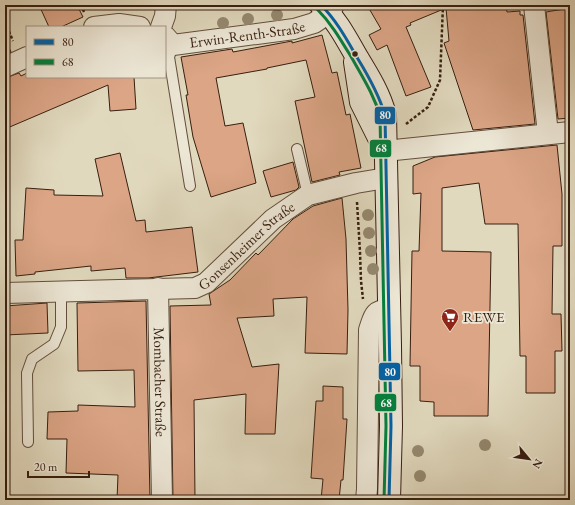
<svg xmlns="http://www.w3.org/2000/svg" width="575" height="505" viewBox="0 0 575 505" font-family="'EB Garamond',serif">
<rect width="100%" height="100%" fill="#e1d9be"/>
<filter id="stains"><feTurbulence type="fractalNoise" baseFrequency=".005" numOctaves="4"/><feColorMatrix values="0 0 0 0 .2 0 0 0 0 .09 0 0 0 0 .02 0 0 0 .5 -.17"/></filter>
<radialGradient id="worn" r=".72"><stop offset=".6" stop-color="#630" stop-opacity="0"/><stop offset="1" stop-color="#630" stop-opacity=".3"/></radialGradient>
<path fill="#dba586" stroke="#371f10" d="M 39,5 L 77,5 L 83,17 L 61,27 L 49,27 Z
M 367,5 L 506,5 L 507,12 L 520,11 L 520,15 L 523,15 L 535,124 L 473,130 L 444,43 L 449,41 L 446,8 L 410,23 L 411,25 L 406,27 L 431,87 L 406,96 L 387,45 L 377,50 L 369,35 L 381,29 Z
M 570,8 L 570,118 L 558,119 L 546,12 Z
M 322,35 L 332,73 L 337,72 L 346,115 L 350,114 L 361,168 L 339,172 L 340,175 L 312,182 L 295,101 L 315,97 L 306,60 L 267,68 L 267,69 L 216,78 L 225,126 L 243,123 L 256,183 L 211,197 L 193,137 L 186,95 L 188,95 L 181,57 L 232,49 L 233,52 L 292,41 L 292,43 Z
M 5,39 L 11,52 L 5,54 Z
M 19,73 L 21,76 L 27,73 L 27,77 L 134,77 L 136,109 L 110,111 L 108,85 L 5,129 L 5,78 Z
M 557,145 L 562,194 L 562,246 L 553,246 L 552,314 L 561,314 L 562,351 L 555,351 L 555,393 L 526,393 L 526,356 L 520,356 L 518,224 L 485,224 L 479,183 L 442,188 L 442,251 L 491,252 L 488,416 L 434,416 L 434,402 L 420,401 L 420,366 L 410,366 L 412,251 L 419,251 L 421,193 L 413,194 L 413,166 L 435,157 Z
M 120,153 L 136,221 L 145,220 L 146,232 L 192,227 L 198,272 L 148,278 L 126,278 L 125,268 L 91,271 L 91,266 L 35,272 L 35,274 L 16,276 L 15,240 L 23,240 L 26,188 L 54,190 L 54,195 L 103,196 L 95,159 Z
M 293,162 L 299,187 L 296,190 L 271,197 L 263,171 Z
M 342,198 L 346,239 L 348,310 L 347,354 L 305,353 L 307,297 L 273,299 L 274,316 L 237,318 L 252,367 L 279,364 L 275,434 L 245,434 L 246,394 L 194,400 L 195,500 L 173,500 L 170,306 L 211,305 L 209,294 L 230,280 L 256,253 L 258,255 L 293,219 L 313,206 Z
M 146,301 L 150,500 L 117,500 L 118,475 L 66,473 L 67,439 L 47,439 L 48,412 L 78,411 L 78,405 L 135,407 L 134,370 L 78,371 L 77,303 Z
M 47,303 L 48,333 L 5,335 L 5,306 Z
M 323,386 L 343,387 L 343,419 L 347,419 L 343,480 L 341,480 L 339,500 L 321,500 L 323,479 L 311,478 L 316,401 L 323,401 Z"/>
<g fill="none" stroke-linecap="round" stroke-linejoin="round">
<defs>
<path id="service" d="M 173,45 L 169,57 L 190,186
M 297,149 L 308,195
M 28,442 L 27,373 L 32,359 L 54,344 L 61,327 L 61,292"/>
<g id="minor">
<path d="M 534,5 L 548,134"/>
<path d="M 94,27 L 119,24 L 140,27"/>
<path d="M 161,27 L 165,16 L 166,5"/>
<path id="s1" d="M 165,36 L 173,45 L 294,29 L 314,23 L 329,13 L 334,5"/>
<path d="M 5,67 L 27,57"/>
<path d="M 385,151 L 570,132"/>
<path id="s2" d="M 158,288 L 162,500"/>
<path id="s3" d="M 5,293 L 195,288 L 206,283 L 273,219 L 308,195 L 356,183 L 386,178"/>
<path d="M 366,500 L 367,489 L 369,330 C 374,315 373,311 389,309"/>
</g>
<path id="secondary" d="M 321,5 C 337,20 347,40 358,59 C 369,77 380,95 385,115 L 390,346 L 391,426 L 389,500
M 355,62 L 361,102 L 384,148"/>
</defs>
<use href="#service" stroke="#624e3c" stroke-width="12"/>
<use href="#minor" stroke="#624e3c" stroke-width="22"/>
<use href="#secondary" stroke="#371f10" stroke-width="24"/>
<path stroke="#371f10" stroke-width="2.5" stroke-dasharray="3 2" stroke-linecap="butt" d="M 81,5 L 84,12
M 5,22 L 13,41
M 406,124 L 428,107 L 440,80 L 443,5
M 357,202 L 360,252 L 361,281 L 363,299"/>
<use href="#service" stroke="#ece6d5" stroke-width="10"/>
<use href="#minor" stroke="#ece6d5" stroke-width="20"/>
<use href="#secondary" stroke="#ece6d5" stroke-width="22"/>
<defs>
<path id="bus-1" d="M 321,5 C 337,21 347,40 358,59 C 369,77 379,95 385,115 L 391,426 L 389,500"/>
<path id="bus-2" d="M 317,9 C 332,24 342,42 353,60 C 363,78 374,95 380,116 L 386,426 L 384,500"/>
</defs>
<use href="#bus-1" stroke="#ece6d5" stroke-width="6"/>
<use href="#bus-2" stroke="#ece6d5" stroke-width="6"/>
<use href="#bus-1" stroke="#0062a7" stroke-width="3"/>
<use href="#bus-2" stroke="#00803d" stroke-width="3"/>
</g>
<g fill="#958970">
<circle cx="277" cy="15" r="6"/>
<circle cx="248" cy="19" r="6"/>
<circle cx="223" cy="23" r="6"/>
<circle cx="368" cy="215" r="6"/>
<circle cx="369" cy="233" r="6"/>
<circle cx="371" cy="251" r="6"/>
<circle cx="373" cy="269" r="6"/>
<circle cx="485" cy="445" r="6"/>
<circle cx="418" cy="451" r="6"/>
<circle cx="420" cy="476" r="6"/>
</g>
<defs>
<symbol id="supermarket-pin" viewBox="-11 -11 22 30"><path d="M0 17L-7.5 6A9.5 9.5 0 1 1 7.5 6Z" fill="#8f2418" stroke="#ece6d5"/><path d="M-6-5.5h2.5l.6 2H6L4.5 2H-2.5L-4.4-4H-6ZM-1.5 3.2a1.3 1.3 0 1 0 .1 0ZM3 3.2a1.3 1.3 0 1 0 .1 0Z" fill="#fff"/></symbol>
</defs>
<g fill-rule="evenodd">
<use href="#supermarket-pin" x="440" y="307" width="20" height="27"/>
</g>
<circle fill="#371f10" stroke="#ece6d5" stroke-width="1.5" cx="355" cy="54" r="3.5"/>
<g text-anchor="middle" stroke-width="3.5" stroke-linejoin="round" paint-order="stroke">
<g font-size="15" fill="#371f10" stroke="#ece6d5">
<text dy="5" stroke="none"><textPath href="#s1" startOffset="87">Erwin-Renth-Straße</textPath></text>
<text dy="5" stroke="none"><textPath href="#s3" startOffset="257">Gonsenheimer Straße</textPath></text>
<text dy="5" stroke="none"><textPath href="#s2" startOffset="94">Mombacher Straße</textPath></text>
</g>
<g font-size="15" fill="#371f10" stroke="#ece6d5" text-anchor="start">
<text x="463" y="322">REWE</text>
</g>
</g>
<g stroke="#ece6d5" stroke-width="1.5">
<rect x="374" y="106" width="22" height="19" rx="4" fill="#0062a7"/>
<rect x="369" y="139" width="23" height="19" rx="4" fill="#00803d"/>
<rect x="378" y="362" width="23" height="19" rx="4" fill="#0062a7"/>
<rect x="374" y="393" width="23" height="19" rx="4" fill="#00803d"/>
</g>
<g font-size="11" text-anchor="middle" font-weight="bold" fill="#fff">
<text x="385" y="119">80</text>
<text x="381" y="152">68</text>
<text x="390" y="376">80</text>
<text x="386" y="407">68</text>
</g>
<rect width="575" height="505" fill="none" stroke="#e1d9be" stroke-width="20"/>
<rect x="6" y="6" width="563" height="493" fill="none" stroke="#371f10" stroke-width="2"/>
<rect x="10" y="10" width="555" height="485" fill="none" stroke="#371f10"/>
<rect x="26" y="26" width="140" height="52" fill="#ece6d5" stroke="#a49686"/>
<rect x="34" y="39" width="20" height="6" fill="#0062a7" stroke="#a49686"/>
<text x="62" y="46" font-size="12" fill="#371f10">80</text>
<rect x="34" y="59" width="20" height="6" fill="#00803d" stroke="#a49686"/>
<text x="62" y="66" font-size="12" fill="#371f10">68</text>
<g transform="translate(529 459) rotate(119)" stroke="#ece6d5" stroke-width="3" paint-order="stroke">
<path d="M0-3L7 15L0 10L-7 15Z" fill="#371f10"/>
<text y="-6" font-size="11" font-weight="bold" text-anchor="middle" fill="#371f10">N</text>
</g>
<path d="M28 471v6h61v-6" fill="none" stroke="#371f10" stroke-width="2"/>
<text x="34" y="471" font-size="12" fill="#371f10" stroke="#ece6d5" stroke-width="3" paint-order="stroke">20 m</text>
<rect width="100%" height="100%" filter="url(#stains)"/>
<rect width="100%" height="100%" fill="url(#worn)"/>
</svg>
